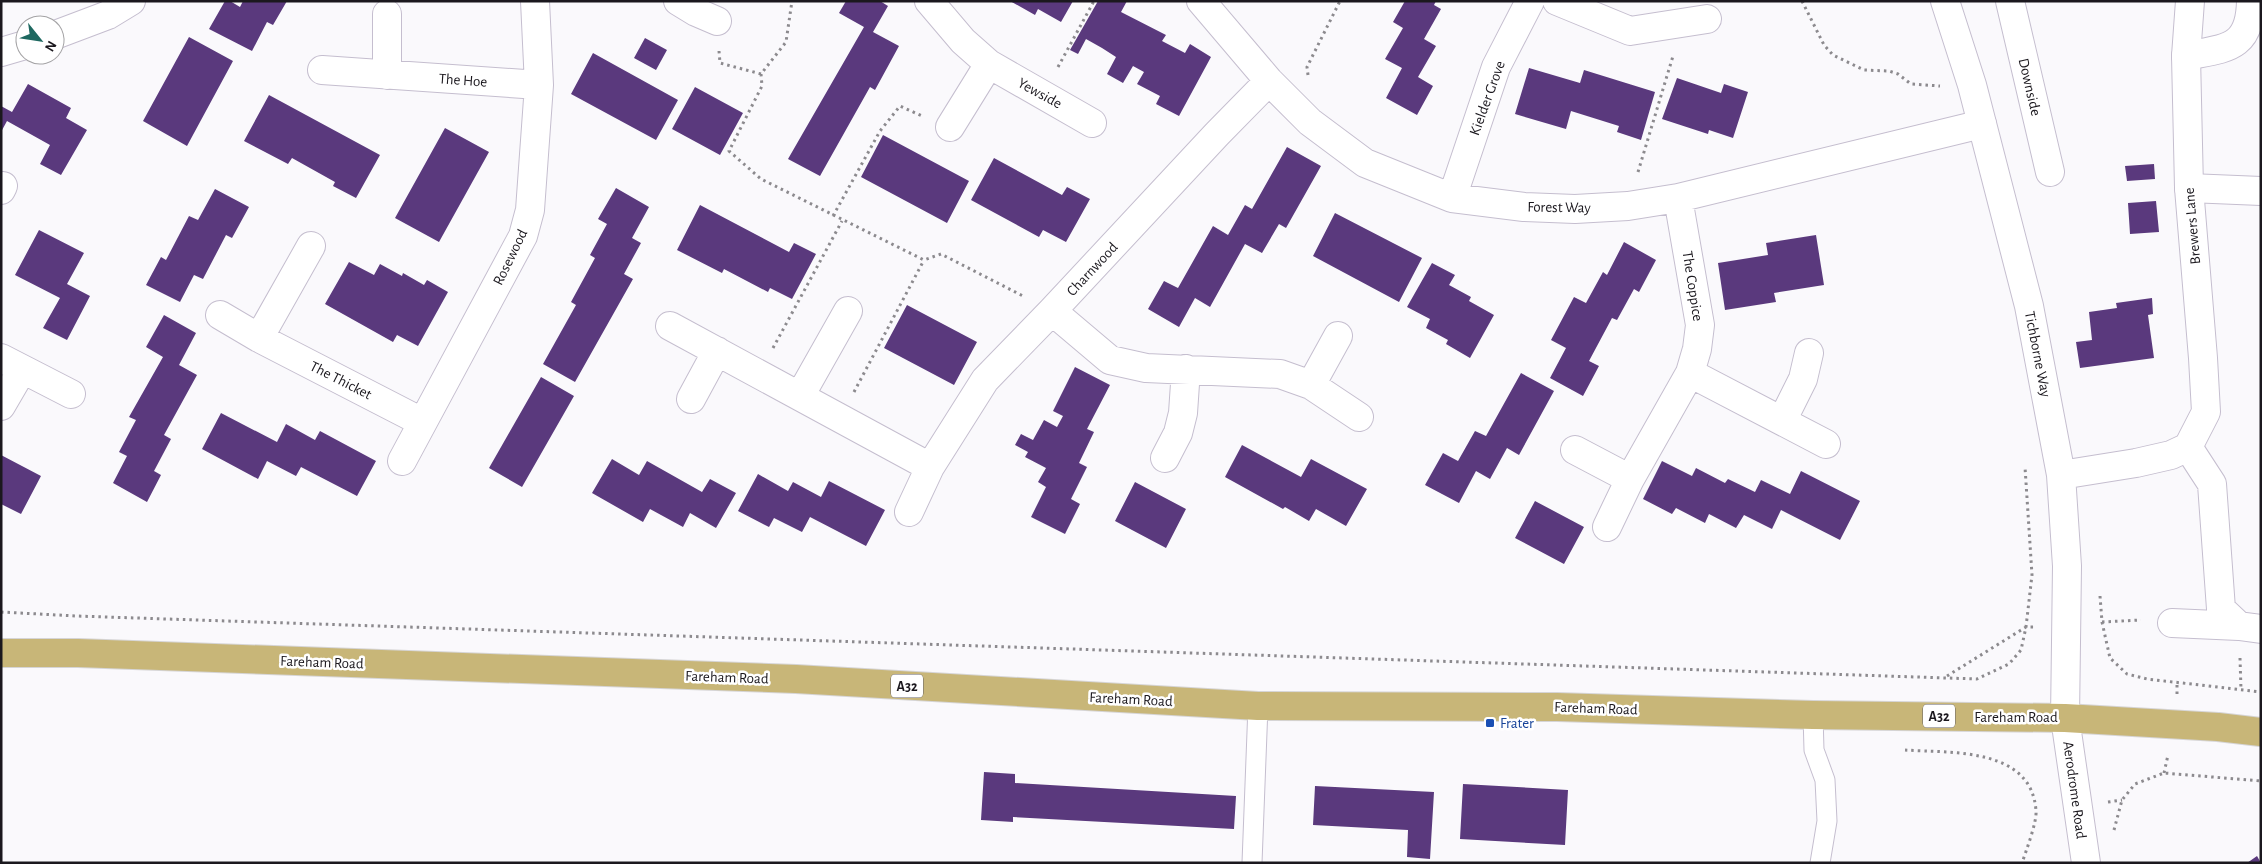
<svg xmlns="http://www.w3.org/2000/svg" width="2262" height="864" viewBox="0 0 2262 864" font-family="'Alegreya Sans',sans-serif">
<rect width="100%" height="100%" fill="#faf9fc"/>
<path fill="#5a397d" d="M 225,1 L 230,1 L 240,7 L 243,1 L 287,1 L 273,25 L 267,22 L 252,51 L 209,29 Z
M 846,1 L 880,1 L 888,6 L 873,32 L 899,46 L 875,90 L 870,87 L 820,176 L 788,159 L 864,27 L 839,13 Z
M 1010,1 L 1073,1 L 1061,22 L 1038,9 L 1035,15 Z
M 1098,1 L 1127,1 L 1121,12 L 1166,35 L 1162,41 L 1185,53 L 1190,44 L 1211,57 L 1179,116 L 1156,104 L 1160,96 L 1137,84 L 1144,72 L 1133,66 L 1123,83 L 1107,74 L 1116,57 L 1102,48 L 1086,39 L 1078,54 L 1070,50 Z
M 1405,1 L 1436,1 L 1434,5 L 1441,9 L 1424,39 L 1436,46 L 1418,77 L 1433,86 L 1417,115 L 1386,98 L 1402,68 L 1385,59 L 1403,28 L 1393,22 Z
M 189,37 L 233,61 L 187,146 L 143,121 Z
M 645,38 L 667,50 L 656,70 L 634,58 Z
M 593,53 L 678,100 L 656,140 L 571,94 Z
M 1529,68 L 1580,83 L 1584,70 L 1655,92 L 1641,140 L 1617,132 L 1619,126 L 1571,111 L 1566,129 L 1515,114 Z
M 1677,78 L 1721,93 L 1724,84 L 1748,92 L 1733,138 L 1709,130 L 1708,134 L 1662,119 Z
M 28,84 L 71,108 L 66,118 L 87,130 L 61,175 L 40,164 L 50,145 L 7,121 L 1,132 L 1,106 L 12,112 Z
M 695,87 L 743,113 L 720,155 L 672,129 Z
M 269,95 L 380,155 L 356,198 L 333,186 L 335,182 L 292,158 L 288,164 L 244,141 Z
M 445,128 L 489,152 L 439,242 L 395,218 Z
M 883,135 L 969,181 L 947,223 L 861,177 Z
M 1287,147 L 1321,166 L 1286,228 L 1279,224 L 1262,253 L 1245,244 L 1210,307 L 1195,298 L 1179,327 L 1148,309 L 1164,281 L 1178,288 L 1213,226 L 1228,235 L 1245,205 L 1252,209 Z
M 994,158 L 1062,195 L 1067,187 L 1090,199 L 1066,242 L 1043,230 L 1039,237 L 971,200 Z
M 2154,164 L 2155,179 L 2127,181 L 2125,166 Z
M 616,188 L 649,207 L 632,238 L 641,243 L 624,274 L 633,279 L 575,382 L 543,364 L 576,305 L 571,302 L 595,258 L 590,255 L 607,224 L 598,219 Z
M 215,189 L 249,207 L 232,238 L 226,235 L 203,279 L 194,275 L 180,302 L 146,285 L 161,257 L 166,260 L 189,216 L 198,220 Z
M 2156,201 L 2159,232 L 2130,234 L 2128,203 Z
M 700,205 L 789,252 L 794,243 L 816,254 L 792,299 L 770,288 L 768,292 L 724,269 L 722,273 L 677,250 Z
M 1335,213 L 1422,258 L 1399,302 L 1313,256 Z
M 39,230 L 84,253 L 67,284 L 90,296 L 67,340 L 43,328 L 60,298 L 15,275 Z
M 1816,235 L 1824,285 L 1774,293 L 1776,302 L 1725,310 L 1718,263 L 1768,255 L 1766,243 Z
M 1624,242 L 1656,260 L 1639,292 L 1634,289 L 1617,320 L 1612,318 L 1589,361 L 1599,366 L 1583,396 L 1550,378 L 1566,348 L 1551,340 L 1574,297 L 1586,303 L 1603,272 L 1607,275 Z
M 349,262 L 374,275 L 380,264 L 402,276 L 403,273 L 424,285 L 427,280 L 448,292 L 418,346 L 397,335 L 393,342 L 325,304 Z
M 1432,263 L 1455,275 L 1449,285 L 1471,297 L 1469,301 L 1494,315 L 1470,358 L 1446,344 L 1448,340 L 1426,328 L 1430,319 L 1407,307 Z
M 2152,298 L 2153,314 L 2148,315 L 2154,358 L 2080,368 L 2076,342 L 2092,340 L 2089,312 L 2117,308 L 2116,303 Z
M 907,305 L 977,342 L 954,385 L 884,348 Z
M 164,315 L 196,333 L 179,365 L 197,375 L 164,435 L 171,439 L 154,471 L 161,475 L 147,502 L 113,483 L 127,456 L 119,452 L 136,420 L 129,417 L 163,357 L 146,347 Z
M 1075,367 L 1110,385 L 1087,429 L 1094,432 L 1079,463 L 1087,467 L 1071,499 L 1080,504 L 1065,534 L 1031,517 L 1046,487 L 1038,482 L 1046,468 L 1025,457 L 1028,452 L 1015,445 L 1021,434 L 1033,440 L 1044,420 L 1057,427 L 1063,416 L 1053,411 Z
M 1521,373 L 1554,391 L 1519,455 L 1507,448 L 1490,479 L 1476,471 L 1459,503 L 1425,485 L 1443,453 L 1458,461 L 1475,431 L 1486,436 Z
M 541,377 L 574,396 L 522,487 L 489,468 Z
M 221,413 L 277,442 L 286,424 L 315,440 L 320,431 L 376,461 L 357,496 L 301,467 L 296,476 L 267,461 L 258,479 L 202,449 Z
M 1242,445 L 1301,477 L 1311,459 L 1367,489 L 1346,526 L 1316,509 L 1309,521 L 1285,507 L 1283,509 L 1225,477 Z
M 1,455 L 41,476 L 21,514 L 1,504 Z
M 612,459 L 639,475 L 647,461 L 702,492 L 710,479 L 736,493 L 716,528 L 690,513 L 683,527 L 650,509 L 643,522 L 592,493 Z
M 1662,461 L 1692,476 L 1696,468 L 1725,483 L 1728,479 L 1755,492 L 1761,480 L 1790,494 L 1801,471 L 1860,501 L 1840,540 L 1781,510 L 1772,529 L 1744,515 L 1736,528 L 1709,514 L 1705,523 L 1676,508 L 1672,514 L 1643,499 Z
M 758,474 L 788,491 L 793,482 L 821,497 L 829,481 L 885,510 L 866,546 L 810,517 L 802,532 L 774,518 L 769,527 L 738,511 Z
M 1135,482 L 1186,509 L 1166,548 L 1115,521 Z
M 1535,501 L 1584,527 L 1564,564 L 1515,538 Z
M 984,772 L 1015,774 L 1015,783 L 1236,796 L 1234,829 L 1013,817 L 1013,822 L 981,820 Z
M 1463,784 L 1568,790 L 1565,845 L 1460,839 Z
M 1315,786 L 1434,792 L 1430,859 L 1407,857 L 1408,830 L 1313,825 Z
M 2257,856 L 2261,863 L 2247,863 Z"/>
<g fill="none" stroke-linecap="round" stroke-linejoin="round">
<defs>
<path id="service" d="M 1813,715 L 1814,750 L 1825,780 L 1827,821 L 1820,863
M 1252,863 L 1258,706"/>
<path id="minor" d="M 678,1 L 696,12 L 717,21
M 929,1 L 963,41 L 989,64 L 1092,123
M 1201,1 L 1269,81 L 1310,122 L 1365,163 L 1452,198 L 1524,207 L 1575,209 L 1628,206 L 1678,198 L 1982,124
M 1557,1 L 1630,31 L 1707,19
M 2010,1 L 2050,172
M 387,14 L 387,75
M 55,35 L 108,15 L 131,1
M 1,52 L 25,45
M 2186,56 C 2225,48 2250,50 2251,1
M 322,70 L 539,85
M 950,127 L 989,64
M 2189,188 L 2261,191
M 1,190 L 3,186
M 1452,198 L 1496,67 L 1530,1
M 1052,311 L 1110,360 L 1146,368 L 1280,374 L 1311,385 L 1359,417
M 220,315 L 259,338 L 422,422
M 670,326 L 930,467
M 259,338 L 311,246
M 1,358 L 71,394
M 1690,373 L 1826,444
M 1311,385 L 1338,336
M 800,396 L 848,311
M 691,399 L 717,351
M 1,406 L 22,370
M 1782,421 L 1803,379 L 1809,353
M 2188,447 L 2212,484 L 2221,609 L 2239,626 L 2261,629
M 1575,450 L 1630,479
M 1165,458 L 1178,433 L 1183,413 L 1186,369
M 402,461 L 523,236 L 530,210 L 539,85 L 535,1
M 909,512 L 930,467 L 985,380 L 1052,311 L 1217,134 L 1269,81
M 1607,527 L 1630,479 L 1690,373 L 1697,349 L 1700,325 L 1678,198
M 2172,623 L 2239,626
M 2065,718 L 2086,863"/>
<path id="tertiary" d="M 1945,1 L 1972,85 L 2029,306 L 2061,475 L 2067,566 L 2065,718
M 2061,475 L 2136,463 L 2171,455 L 2188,447 L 2206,412 L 2203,358 L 2189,188 L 2186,56 L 2190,1"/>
<path id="primary" d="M 1,653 L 78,653 L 796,679 L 1258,706 L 1557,707 L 1813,715 L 2065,718 L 2218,727 L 2261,732"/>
</defs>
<use href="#service" stroke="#c5becf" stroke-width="21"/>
<use href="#minor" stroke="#c5becf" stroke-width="30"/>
<use href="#tertiary" stroke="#c5becf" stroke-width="30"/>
<use href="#primary" stroke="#d6d5d6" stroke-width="30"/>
<path stroke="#8c8a8e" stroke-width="3" stroke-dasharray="2.5 4" stroke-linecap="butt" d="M 1802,1 L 1824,45 L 1833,55 L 1864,70 L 1889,71 L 1898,74 L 1911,84 L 1940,86
M 719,51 L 720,63 L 761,74 L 786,42 L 792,1
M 1058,67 L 1094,1
M 761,74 L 762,86 L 729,151 L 761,179 L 924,260 L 941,254 L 1023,296
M 1308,75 L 1307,67 L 1340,1
M 1638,172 L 1673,56
M 833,216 L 880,131 L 900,106 L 922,116
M 773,348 L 842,221
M 854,392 L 924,260
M 2100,596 L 2102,622 L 2110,658 L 2127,674 L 2147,679 L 2261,692
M 1,612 L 76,616 L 1977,679 L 2009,664 L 2021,650 L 2026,627 L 2032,575 L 2025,467
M 2102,622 L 2141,620
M 2240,658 L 2241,690
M 1947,676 L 2026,627 L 2036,627
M 2177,694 L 2177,682
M 1905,750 C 1951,753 2032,747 2036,811 C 2037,822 2026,851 2022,863
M 2164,773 L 2168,755
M 2108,802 L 2122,800
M 2114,830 L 2122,800 L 2135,784 L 2164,773 L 2261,781"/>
<use href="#service" stroke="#fff" stroke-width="19"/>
<use href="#minor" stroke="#fff" stroke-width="28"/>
<use href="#tertiary" stroke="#fff" stroke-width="28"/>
<use href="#primary" stroke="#c8b678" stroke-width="28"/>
</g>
<rect fill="#1a4fb4" stroke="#fff" stroke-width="2" x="1485" y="718" width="10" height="10" rx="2.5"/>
<g text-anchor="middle" stroke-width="5" stroke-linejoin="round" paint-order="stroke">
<g fill="#fff" stroke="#5f5d62" stroke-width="1">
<rect x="891" y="674.5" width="32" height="23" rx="4"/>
<rect x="1923" y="704.5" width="32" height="23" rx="4"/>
</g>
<g font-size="14" font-weight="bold" fill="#1b181e">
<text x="907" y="691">A32</text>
<text x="1939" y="721">A32</text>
</g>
<g font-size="15" fill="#1b181e" stroke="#fff">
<text transform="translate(463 80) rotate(4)" y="5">The Hoe</text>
<text transform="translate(2030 87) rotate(77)" y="5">Downside</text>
<text transform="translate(1040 93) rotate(29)" y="5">Yewside</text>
<text transform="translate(1487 98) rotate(-70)" y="5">Kielder Grove</text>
<text transform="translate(1559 207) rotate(1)" y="5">Forest Way</text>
<text transform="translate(2192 226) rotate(-95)" y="5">Brewers Lane</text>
<text transform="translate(510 257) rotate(-64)" y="5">Rosewood</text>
<text transform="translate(1092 269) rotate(-47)" y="5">Charnwood</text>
<text transform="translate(1693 286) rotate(81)" y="5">The Coppice</text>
<text transform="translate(2038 354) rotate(79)" y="5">Tichborne Way</text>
<text transform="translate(341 380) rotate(27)" y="5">The Thicket</text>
<text transform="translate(322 662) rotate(2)" y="5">Fareham Road</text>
<text transform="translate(727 677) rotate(2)" y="5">Fareham Road</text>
<text transform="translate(1131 699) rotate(3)" y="5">Fareham Road</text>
<text transform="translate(1596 708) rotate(2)" y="5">Fareham Road</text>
<text x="2016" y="722">Fareham Road</text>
<text transform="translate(2075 790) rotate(82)" y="5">Aerodrome Road</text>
</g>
<g font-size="15" fill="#164399" stroke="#fff" text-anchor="start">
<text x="1500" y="728">Frater</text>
</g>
</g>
<rect width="2262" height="864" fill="none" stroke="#1b181e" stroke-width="5"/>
<g transform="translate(40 40) rotate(120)"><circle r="24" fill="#ffffff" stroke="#a4a3a5"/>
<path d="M0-4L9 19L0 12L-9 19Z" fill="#1e6860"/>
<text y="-8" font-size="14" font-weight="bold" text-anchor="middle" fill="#1b181e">N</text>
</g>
</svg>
